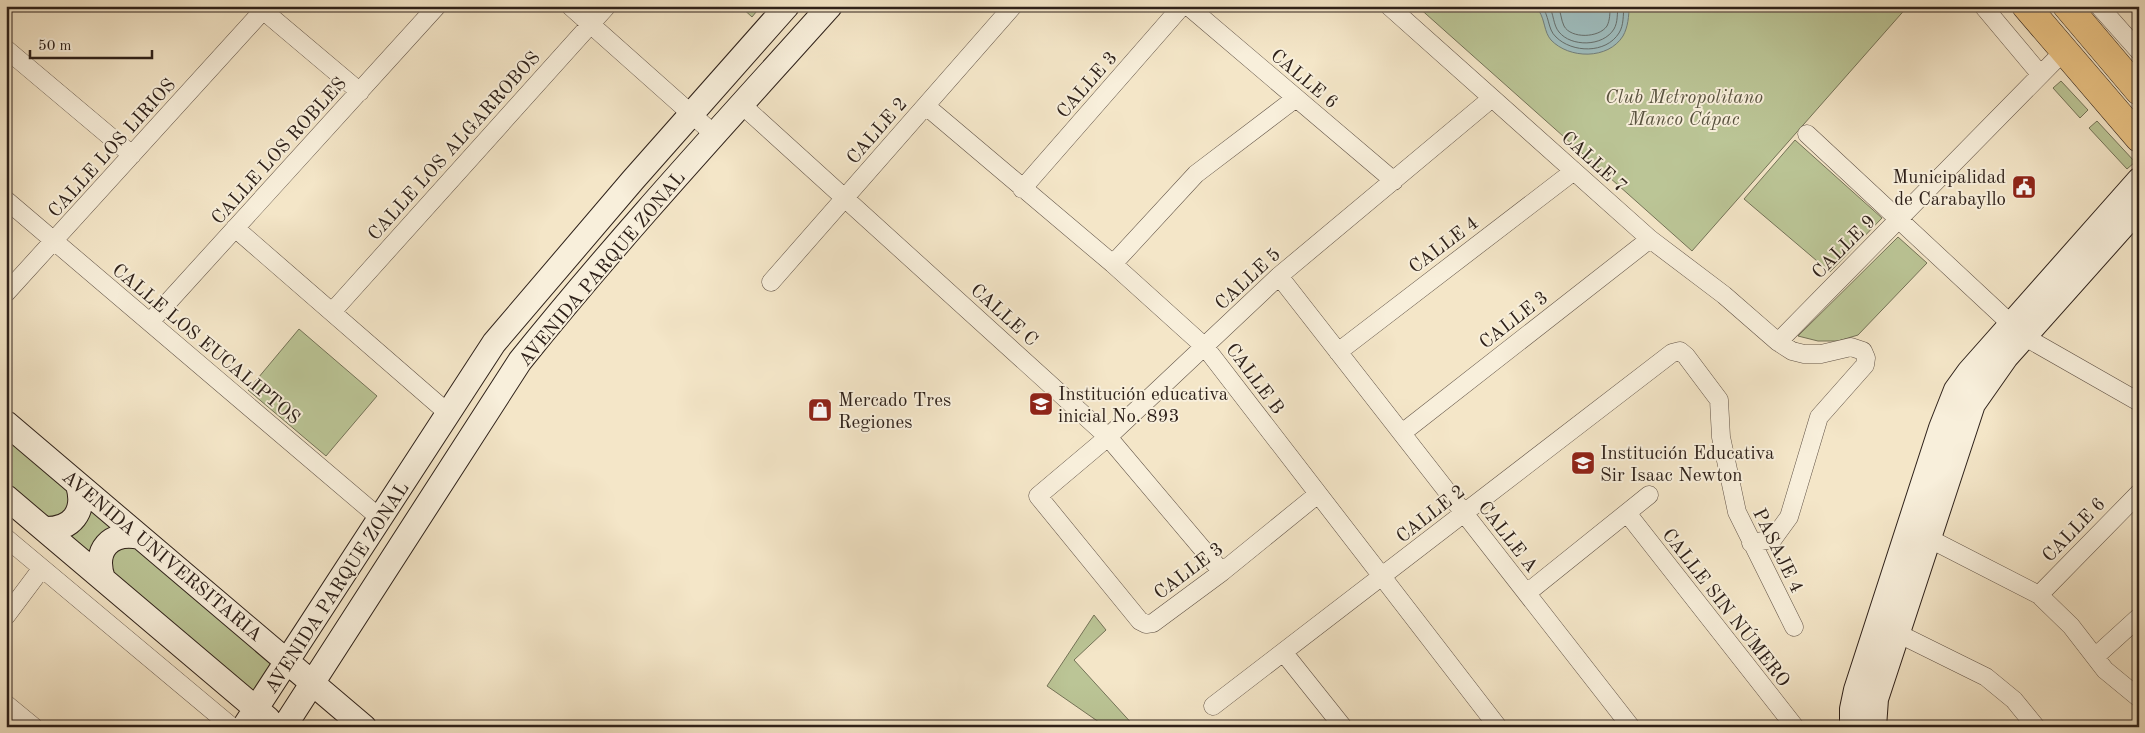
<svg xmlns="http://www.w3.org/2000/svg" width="2145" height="733" viewBox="0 0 2145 733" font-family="'Old Standard TT',serif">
<rect width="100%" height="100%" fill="#f4e6c8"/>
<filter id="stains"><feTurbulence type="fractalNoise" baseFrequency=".004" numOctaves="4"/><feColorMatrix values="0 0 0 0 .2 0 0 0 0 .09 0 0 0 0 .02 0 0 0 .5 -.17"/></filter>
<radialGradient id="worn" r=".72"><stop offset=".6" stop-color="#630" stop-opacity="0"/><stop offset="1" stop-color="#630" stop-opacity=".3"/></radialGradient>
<path fill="#bbc596" stroke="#747358" d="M 740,6 L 761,6 L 752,17 Z
M 1417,6 L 1908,6 L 1692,251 Z
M 2061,81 L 2088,110 L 2080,118 L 2053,88 Z
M 2097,121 L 2135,162 L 2127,169 L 2089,128 Z
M 1795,140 L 1882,218 L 1830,272 L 1744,199 Z
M 1898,237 L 1927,263 L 1858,335 L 1838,341 L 1818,341 L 1798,336 Z
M 299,329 L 377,396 L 326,456 L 248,390 Z
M 6,432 L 278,662 L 254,696 L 6,486 Z
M 1094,615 L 1106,630 L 1074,660 L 1135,727 L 1106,727 L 1047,686 Z"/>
<path fill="#9fbdbe" stroke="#727f7c" d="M 1529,6 L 1629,6 C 1629,16 1628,27 1623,36 C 1608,60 1569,59 1551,40 C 1544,32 1545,20 1539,11 Z"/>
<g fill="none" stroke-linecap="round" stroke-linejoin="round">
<path stroke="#666f6c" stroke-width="1" d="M 1541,6 C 1550,15 1547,29 1556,37 C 1572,53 1606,54 1619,33 C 1624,25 1623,15 1624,6
M 1549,6 C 1554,14 1553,25 1559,32 C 1571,47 1603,47 1614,29 C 1618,22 1617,14 1618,6
M 1558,6 C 1561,12 1561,20 1564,26 C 1571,39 1599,38 1607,26 C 1610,20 1610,13 1610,6"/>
<defs>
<path id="street" d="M 258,6 L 360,92
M 570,6 L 715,135
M 1188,6 L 1394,181
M 1389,6 L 1650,239 L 1724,295 L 1778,342 L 1792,351 L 1804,354 L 1821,354 L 1851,347 L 1863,351 L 1866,358 L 1865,365 L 1819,417 L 1789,517 L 1773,539 L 1751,543
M 1983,6 L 2040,74
M 2099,6 L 2139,51
M 6,49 L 132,155
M 742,105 L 1108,437 L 1222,572
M 926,106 L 1113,264 L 1205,347 L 1498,727
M 1807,134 L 2025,337 L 2139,402
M 1022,189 L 1182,6
M 6,200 L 381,519
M 235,228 L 449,414
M 1113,264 L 1196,174 L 1296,98
M 1279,276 L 1631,727
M 771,282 L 1013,6
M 6,293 L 267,6
M 332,312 L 607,6
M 150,322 L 437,6
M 1778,342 L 2064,51
M 1338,352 L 1574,171
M 1402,433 L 1650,239
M 1318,494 L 1222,572 L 1153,623 L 1146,624 L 1140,621 L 1038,496 L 1108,437 L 1279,276 L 1492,98
M 1627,513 L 1795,727
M 6,538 L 232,727
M 1928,538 L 2039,595 L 2071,626 L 2105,670 L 2139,698
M 1527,593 L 1649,495
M 2039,595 L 2139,493
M 6,616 L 42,568
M 1897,633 L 1986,677 L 2014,700 L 2036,727
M 1284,653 L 1343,727
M 2095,657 L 2139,617
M 6,704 L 34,727
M 1213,706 L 1672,353 L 1680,351 L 1686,356 L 1719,400 L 1721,437 L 1737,512 L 1794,627"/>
<path id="secondary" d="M 6,423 L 364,727
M 6,497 L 268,719
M 44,529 C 72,530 86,512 78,485
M 103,579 C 93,550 110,531 140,537
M 244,727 L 494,343 L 633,180 L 787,6
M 284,727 L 520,361 C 618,239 725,123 830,6
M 1852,727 L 1852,709 L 1856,690 L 1941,428 L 1956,390 L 1969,372 L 2139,180
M 1874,727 L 1876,699 L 1973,404 L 2006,357 L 2139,208"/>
<path id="highway" d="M 2026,6 L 2139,138
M 2067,6 L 2139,91"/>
</defs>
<use href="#street" stroke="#605246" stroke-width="19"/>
<use href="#secondary" stroke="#2e211a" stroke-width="26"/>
<use href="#highway" stroke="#2e211a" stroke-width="29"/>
<use href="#street" stroke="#f8efdb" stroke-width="18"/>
<use href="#secondary" stroke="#f8efdb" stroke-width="24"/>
<use href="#highway" stroke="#eac384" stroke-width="28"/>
</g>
<defs>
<symbol id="civic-square" viewBox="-11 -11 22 22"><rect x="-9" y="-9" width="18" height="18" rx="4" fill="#8f2418" stroke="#f8efdb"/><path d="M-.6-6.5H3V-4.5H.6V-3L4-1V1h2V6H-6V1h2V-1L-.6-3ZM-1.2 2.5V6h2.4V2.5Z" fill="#fff"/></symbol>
<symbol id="school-square" viewBox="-11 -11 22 22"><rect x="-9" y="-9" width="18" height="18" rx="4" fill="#8f2418" stroke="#f8efdb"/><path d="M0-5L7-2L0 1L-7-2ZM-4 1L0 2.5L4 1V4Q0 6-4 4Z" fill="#fff"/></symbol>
<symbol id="shop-square" viewBox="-11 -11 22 22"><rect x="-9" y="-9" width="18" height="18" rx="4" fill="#8f2418" stroke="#f8efdb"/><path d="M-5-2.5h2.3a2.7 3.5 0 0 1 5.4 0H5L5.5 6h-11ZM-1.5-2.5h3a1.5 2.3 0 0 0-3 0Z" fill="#fff"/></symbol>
</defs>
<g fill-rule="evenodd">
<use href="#civic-square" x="2010" y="173" width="28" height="28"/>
<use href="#school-square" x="1027" y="390" width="28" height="28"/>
<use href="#shop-square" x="806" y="396" width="28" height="28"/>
<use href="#school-square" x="1569" y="449" width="28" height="28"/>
</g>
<g text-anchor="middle" stroke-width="4" stroke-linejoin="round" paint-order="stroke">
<g font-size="19" fill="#2e211a" stroke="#f8efdb">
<text transform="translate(1305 78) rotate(40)" y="7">CALLE 6</text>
<text transform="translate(1086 84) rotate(-49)" y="7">CALLE 3</text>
<text transform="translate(876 130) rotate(-49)" y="7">CALLE 2</text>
<text transform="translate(453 145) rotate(-48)" y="7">CALLE LOS ALGARROBOS</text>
<text transform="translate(111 147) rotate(-48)" y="7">CALLE LOS LIRIOS</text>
<text transform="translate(278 150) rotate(-48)" y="7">CALLE LOS ROBLES</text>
<text transform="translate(1595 161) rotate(42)" y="7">CALLE 7</text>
<text transform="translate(1443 244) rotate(-37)" y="7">CALLE 4</text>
<text transform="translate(1843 246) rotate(-45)" y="7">CALLE 9</text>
<text transform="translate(601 268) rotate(-50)" y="7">AVENIDA PARQUE ZONAL</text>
<text transform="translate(1247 278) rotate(-43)" y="7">CALLE 5</text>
<text transform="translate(1005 314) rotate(42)" y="7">CALLE C</text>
<text transform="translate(1513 319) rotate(-38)" y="7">CALLE 3</text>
<text transform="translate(207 343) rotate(40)" y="7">CALLE LOS EUCALIPTOS</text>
<text transform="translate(1256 378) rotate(53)" y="7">CALLE B</text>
<text transform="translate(1430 513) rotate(-38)" y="7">CALLE 2</text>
<text transform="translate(2073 529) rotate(-46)" y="7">CALLE 6</text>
<text transform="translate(1509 536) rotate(52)" y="7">CALLE A</text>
<text transform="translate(1779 550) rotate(64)" y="7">PASAJE 4</text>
<text transform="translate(163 555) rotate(40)" y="7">AVENIDA UNIVERSITARIA</text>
<text transform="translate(1188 570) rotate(-37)" y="7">CALLE 3</text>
<text transform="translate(336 587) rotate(-57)" y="7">AVENIDA PARQUE ZONAL</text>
<text transform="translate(1727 607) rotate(52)" y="7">CALLE SIN NÚMERO</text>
</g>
<g font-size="19" font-style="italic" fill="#58523f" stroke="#f8efdb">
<text x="1684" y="103">Club Metropolitano<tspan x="1684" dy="22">Manco Cápac</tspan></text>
</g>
<g font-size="19" fill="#2e211a" stroke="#f8efdb" text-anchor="start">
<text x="2006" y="183" text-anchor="end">Municipalidad<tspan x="2006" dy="22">de Carabayllo</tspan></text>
<text x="1058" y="400">Institución educativa<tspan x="1058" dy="22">inicial No. 893</tspan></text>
<text x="838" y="406">Mercado Tres<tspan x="838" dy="22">Regiones</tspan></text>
<text x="1600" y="459">Institución Educativa<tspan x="1600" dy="22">Sir Isaac Newton</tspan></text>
</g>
</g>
<rect width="2145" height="733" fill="none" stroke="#f4e6c8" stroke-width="25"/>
<rect x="8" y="8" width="2130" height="718" fill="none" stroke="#2e211a" stroke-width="2.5"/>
<rect x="12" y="12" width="2120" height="708" fill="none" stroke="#2e211a"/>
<path d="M30 50v8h122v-8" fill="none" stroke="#2e211a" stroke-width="2.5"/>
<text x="38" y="50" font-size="15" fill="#2e211a" stroke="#f8efdb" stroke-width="4" paint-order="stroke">50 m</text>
<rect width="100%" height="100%" filter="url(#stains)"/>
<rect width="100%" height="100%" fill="url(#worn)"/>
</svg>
